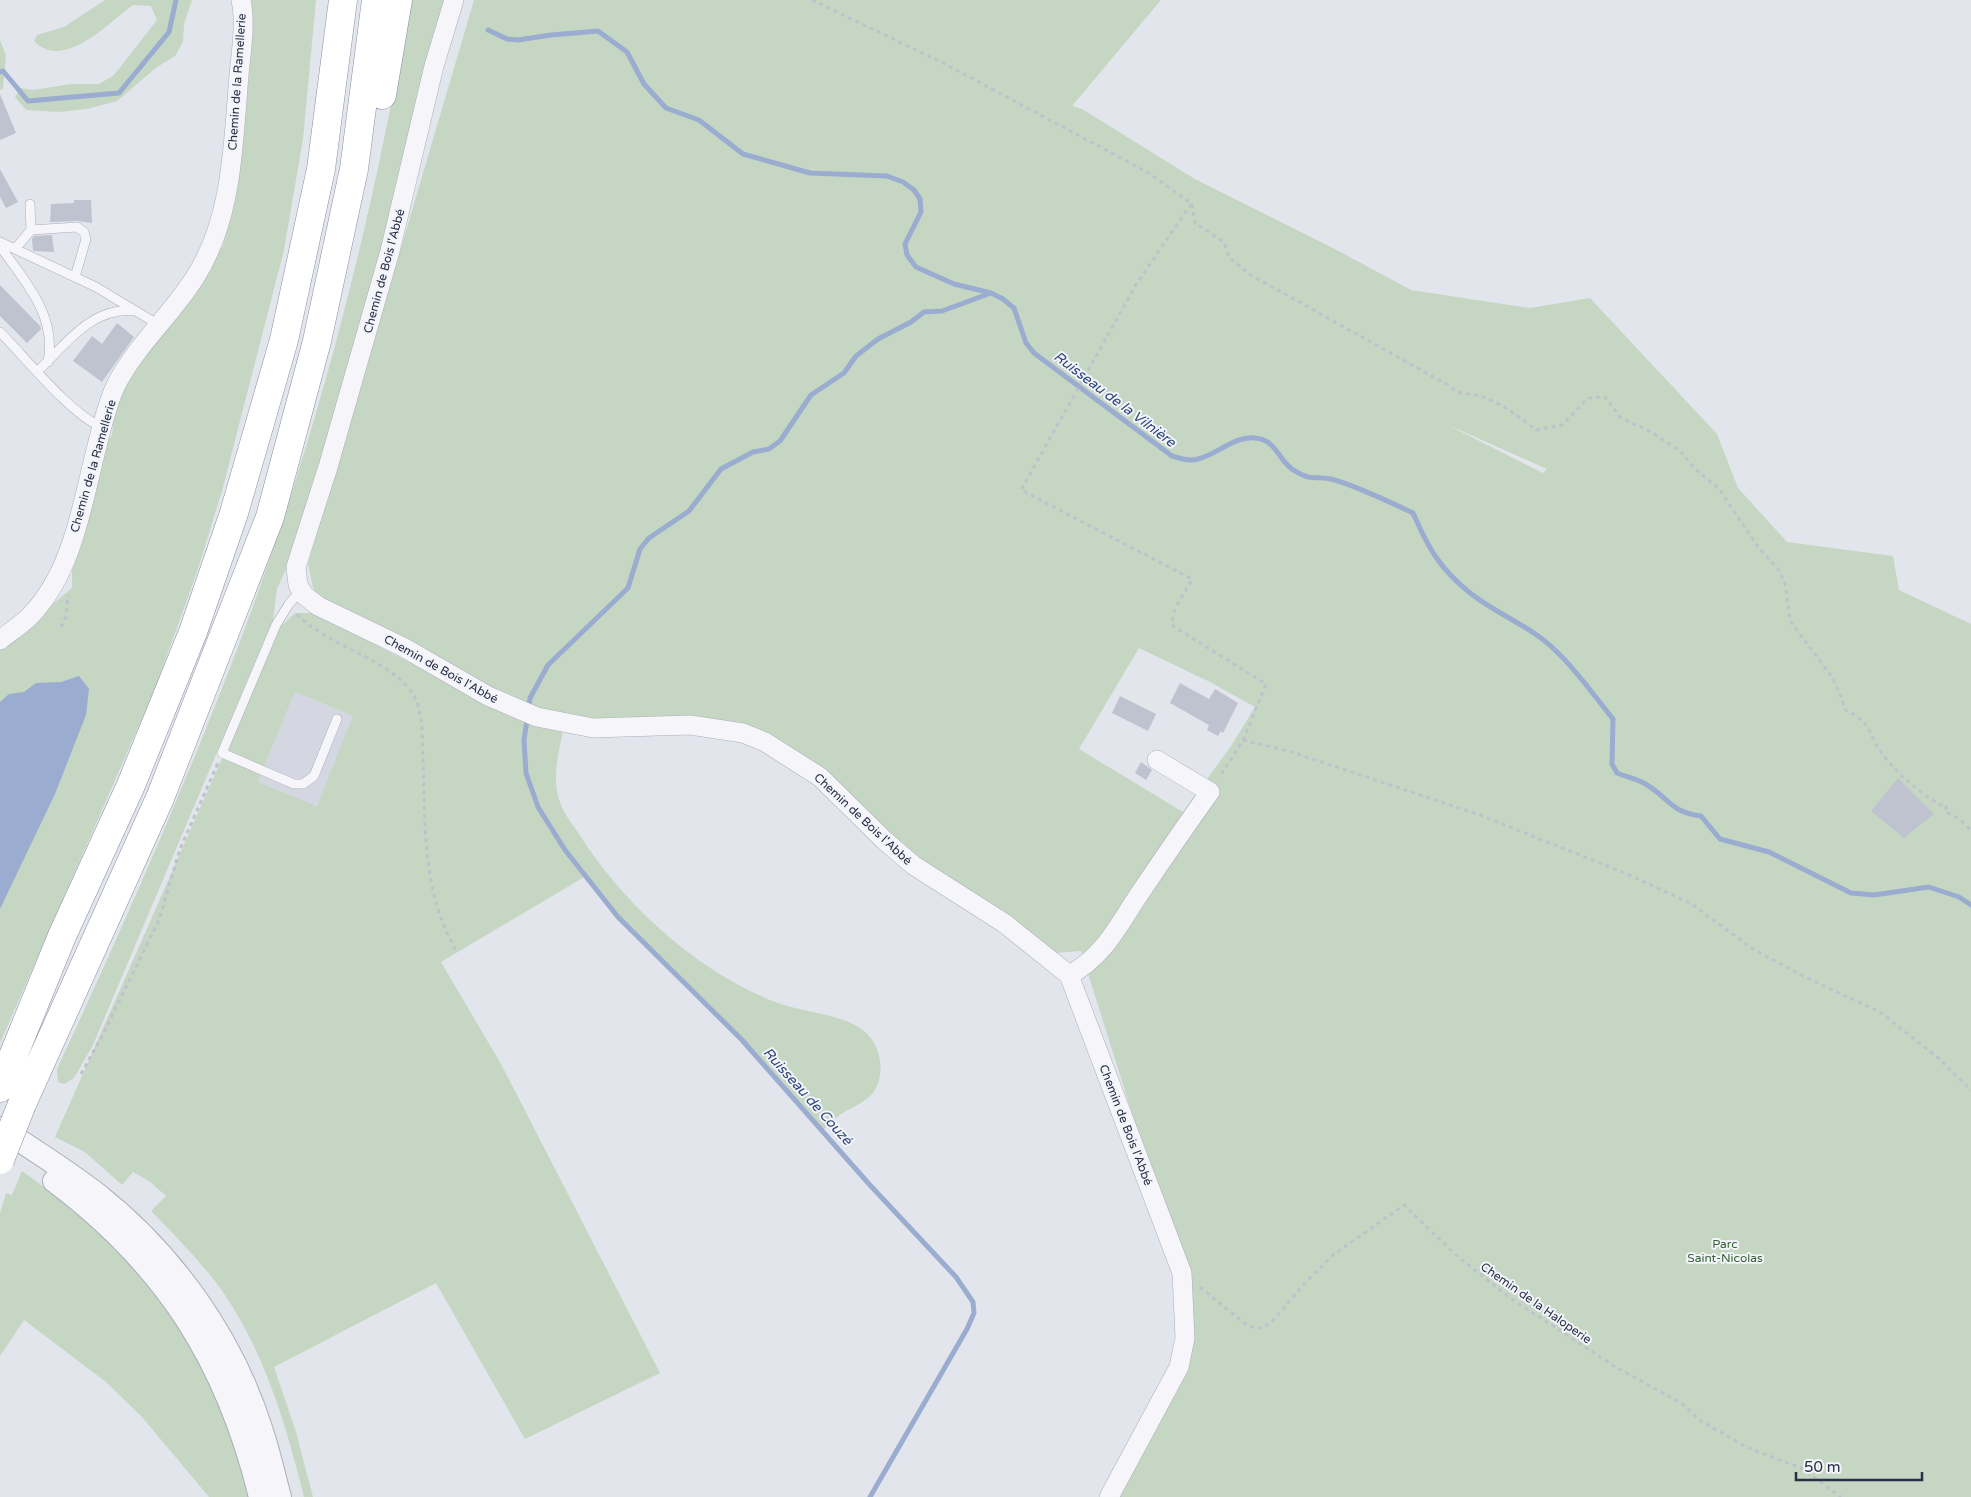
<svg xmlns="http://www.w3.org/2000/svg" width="1971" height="1497" viewBox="0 0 1971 1497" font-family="'Varela Round',sans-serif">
<rect width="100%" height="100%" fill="#e2e5ec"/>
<path fill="#d4d7e1" d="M 295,692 L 354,716 L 317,806 L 258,782 Z"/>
<path fill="#c5d7c3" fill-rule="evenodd" d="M 105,0 L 192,0 L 184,24 L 183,42 L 175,56 L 157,67 L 117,101 L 87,109 L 59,112 L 26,110 L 15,97 L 20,88 L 33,90 L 71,84 L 99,84 L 114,75 L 157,20 L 151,6 L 133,5 C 109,22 64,72 34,41 L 37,35 L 64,27 Z
M 249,0 L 316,0 L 303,139 L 284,250 L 222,491 L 198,569 L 155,689 L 0,1043 L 0,648 L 72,588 L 72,562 L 105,446 L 112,435 L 115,408 L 120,392 L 142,355 L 223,246 L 233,199 L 248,87 L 253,31 Z
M 410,0 L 449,0 L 391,222 L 295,549 L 277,589 L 273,620 L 93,1045 L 74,1078 L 64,1084 L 58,1082 L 57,1069 C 124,925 188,780 244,631 C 320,426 374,215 410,0 Z
M 474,0 L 1161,0 L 1072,106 L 1082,109 L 1195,179 L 1335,249 L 1411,290 L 1530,308 L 1590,298 L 1717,434 L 1738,488 L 1787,542 L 1893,556 L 1899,590 L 1971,624 L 1971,1497 L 1115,1497 L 1190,1346 L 1148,1164 L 1081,951 L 1055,953 L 907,852 L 787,746 L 565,718 L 522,704 L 315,597 L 308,564 ZM 1446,424 L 1547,469 L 1543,473 ZM 1139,648 L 1210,682 L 1255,707 L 1231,746 L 1183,812 L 1079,749 Z
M 0,40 L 6,55 L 3,89 L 0,90 Z
M 295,613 L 314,613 L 501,710 L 563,731 C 558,755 551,781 561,805 C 565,815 573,825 579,834 C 624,905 698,973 778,1003 C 804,1013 851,1014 869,1036 C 878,1046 882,1062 880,1075 C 876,1103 854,1103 836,1118 C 831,1121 827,1127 822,1131 L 742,1040 L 618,917 L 586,876 L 441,962 L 501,1064 L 660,1373 L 525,1439 L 436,1283 L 274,1367 L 296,1432 L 313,1497 L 304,1497 C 288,1433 269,1367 235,1311 C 213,1273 181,1242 151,1211 L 166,1196 L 149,1181 L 133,1172 L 122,1185 L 85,1152 L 55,1137 L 280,627 ZM 295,692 L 353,716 L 317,806 L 258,782 Z
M 22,1171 C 113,1235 188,1318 228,1424 C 237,1447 242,1473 249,1497 L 209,1497 L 142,1417 L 106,1382 L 24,1320 L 0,1356 L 0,1213 L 6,1193 L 12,1195 Z"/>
<path fill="#9aaccf" d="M 79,676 L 89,689 L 86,715 L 55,794 L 0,909 L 0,702 L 9,694 L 24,692 L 36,683 L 61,682 Z"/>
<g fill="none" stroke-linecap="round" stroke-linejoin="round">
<path stroke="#9aaccf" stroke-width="5" d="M 488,30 L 507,39 L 518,40 L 551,35 L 598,31 L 627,52 L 644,84 L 666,108 L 699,120 L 743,154 L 810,173 L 887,176 L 903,182 L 914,190 L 920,199 L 921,212 L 905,244 L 907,255 L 916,267 L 954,284 L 991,293 L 1003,299 L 1014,308 L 1026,343 L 1034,353 L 1172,456 C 1180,458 1190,462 1198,459 C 1218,454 1234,436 1255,438 C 1278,440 1278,462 1295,471 C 1311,481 1315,476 1331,479 C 1352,484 1392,503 1413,513 C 1428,547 1439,568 1469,592 C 1497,615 1532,626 1557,652 C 1578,672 1595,697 1613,719 L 1612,764 L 1617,773 C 1626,777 1638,779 1647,785 C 1670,799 1670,812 1701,816 L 1720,839 L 1769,852 L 1851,893 L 1874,895 L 1929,887 L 1959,897 L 1971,905
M 0,72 L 3,71 L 28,101 L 119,93 L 169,32 L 176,0
M 529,707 L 530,698 L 548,665 L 628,588 L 640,549 L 649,538 L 689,511 L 721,469 L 753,452 L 769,449 L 780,441 L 811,395 L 844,373 L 856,356 L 878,339 L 911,322 L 924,312 L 942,311 L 991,293
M 527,720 L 524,740 L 526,773 L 538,807 L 565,850 L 618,917 L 742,1040 L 869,1184 L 956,1277 L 973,1302 L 974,1313 L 967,1329 L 870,1497"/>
</g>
<path fill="#bfc3cf" d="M 0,94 L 16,133 L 0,140 Z
M 0,169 L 18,202 L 6,208 L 0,197 Z
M 74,200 L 91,200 L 92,223 L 77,221 L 50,222 L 51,204 L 74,203 Z
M 52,235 L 54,252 L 33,251 L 32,239 L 34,236 Z
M 0,285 L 40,326 L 41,329 L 27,343 L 0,316 Z
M 117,323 L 134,337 L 102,382 L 73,361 L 92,336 L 102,344 Z
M 1180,683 L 1209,699 L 1215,689 L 1238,703 L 1223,733 L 1221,731 L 1218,736 L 1207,730 L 1209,725 L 1170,703 Z
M 1120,696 L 1156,714 L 1148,731 L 1112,713 Z
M 1141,762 L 1152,770 L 1146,780 L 1135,773 Z
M 1898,778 L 1934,814 L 1904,838 L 1871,811 Z"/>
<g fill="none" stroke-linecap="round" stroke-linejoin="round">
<defs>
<path id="service" d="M 31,230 L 77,227 L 84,232 L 86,239 L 75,277
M 0,242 L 96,287 L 159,325
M 0,246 C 25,282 57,315 48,362
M 16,248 L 31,230 L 30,204
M 0,332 C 24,356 72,416 102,427
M 38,371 C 66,344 92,306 135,311
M 300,591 L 289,604 L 276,625 L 222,753 L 294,784 L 303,784 L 314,776 L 337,719"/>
<path id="minor" d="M 454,0 L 434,66 L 390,251 L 328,467 L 296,567 L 298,585 L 304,595 L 318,606 L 403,647 L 488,696 L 537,717 L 593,728 L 690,725 L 743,733 L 765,742 L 820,777 L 884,840 L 913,865 L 1004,923 L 1069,975 L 1182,1273 L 1185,1338 L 1179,1367 L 1109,1497
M 0,640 C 10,632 21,625 30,616 C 73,572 82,504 97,446 C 102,426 107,404 116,385 C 136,346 170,316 194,279 C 233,219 233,145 239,75 C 241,52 246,23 241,0
M 1069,975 C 1104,957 1119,924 1140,893 C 1163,859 1186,825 1210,792 L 1157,760"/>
<path id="tertiary" d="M 0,1128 C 33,1149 66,1170 97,1194 C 173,1254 233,1338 262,1431 C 269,1452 274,1475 280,1497
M 54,1181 C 166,1265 227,1362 260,1497"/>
<path id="trunk" d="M 382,95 L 398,0
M 0,1088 L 62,936 L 131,785 L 193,632 L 234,513 L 284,340 L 321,169 L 343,0
M 22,1104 L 160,798 L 270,517 L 317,341 L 354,169 L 376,0"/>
</defs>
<use href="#service" stroke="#aaaeba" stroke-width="10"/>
<use href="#minor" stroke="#aaaeba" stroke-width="20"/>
<use href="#tertiary" stroke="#aaaeba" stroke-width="24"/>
<use href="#trunk" stroke="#888fa4" stroke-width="29"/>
<path stroke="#c0c2cb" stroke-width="3" stroke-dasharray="4 4" stroke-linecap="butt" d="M 812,0 L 945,64 L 1149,173 L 1192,204 L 1195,223 L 1224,242 L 1229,257 L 1249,274 L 1448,385 C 1465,398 1462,391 1479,396 C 1501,402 1519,417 1536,430 L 1562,425 L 1588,398 L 1605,397 L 1621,418 L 1651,432 L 1680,451 L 1694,468 L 1719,489 L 1758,547 L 1778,569 L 1785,583 L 1790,621 L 1832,677 L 1842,699 L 1845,710 C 1872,722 1868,735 1883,755 C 1899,775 1919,793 1941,805 L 1946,805 L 1946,812 L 1958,818 L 1971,830
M 1191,204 L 1137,283 L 1021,490 L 1192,579 C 1186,593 1169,610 1173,626 L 1266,684 L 1243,740 L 1219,778
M 297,614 C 326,646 394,660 414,696 C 424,714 422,740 423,760 C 426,828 421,890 457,952
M 61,627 L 66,617 L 68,595
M 1243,740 L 1295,753 L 1480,815 L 1627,874 L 1690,903 L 1753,949 L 1803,976 L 1880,1012 L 1937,1057 L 1971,1090
M 81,1074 L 103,1034 L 159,920 L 180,849 L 218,763
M 1200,1287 L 1244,1323 L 1257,1329 L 1271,1323 L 1303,1285 L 1333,1255 L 1404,1205 L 1456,1255 L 1510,1298 L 1614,1366 L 1681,1403 L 1701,1421 L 1746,1447 L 1801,1468 L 1841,1497"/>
<use href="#service" stroke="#f6f6fa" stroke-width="9"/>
<use href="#minor" stroke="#f6f6fa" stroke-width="19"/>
<use href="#tertiary" stroke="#f6f6fa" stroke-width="22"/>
<use href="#trunk" stroke="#fff" stroke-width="28"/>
<defs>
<path id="trunk-bridge" d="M 0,1160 L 22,1104"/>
</defs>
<use href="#trunk-bridge" stroke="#888fa4" stroke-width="29" stroke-linecap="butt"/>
<use href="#trunk-bridge" stroke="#fff" stroke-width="28"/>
</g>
<g text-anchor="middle" stroke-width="4" stroke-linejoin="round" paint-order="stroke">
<g font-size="12" fill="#282f46" stroke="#f2f4f9">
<text transform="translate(237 82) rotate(-86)" y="4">Chemin de la Ramellerie</text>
<text transform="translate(384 271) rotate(-75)" y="4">Chemin de Bois l'Abbé</text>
<text transform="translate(93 466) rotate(-74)" y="4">Chemin de la Ramellerie</text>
<text transform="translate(441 669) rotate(29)" y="4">Chemin de Bois l'Abbé</text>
<text transform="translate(863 819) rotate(43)" y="4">Chemin de Bois l'Abbé</text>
<text transform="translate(1126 1125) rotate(69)" y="4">Chemin de Bois l'Abbé</text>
<text transform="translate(1536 1303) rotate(35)" y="4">Chemin de la Haloperie</text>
</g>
<g font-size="12" fill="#366334" stroke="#f2f4f9">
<text x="1725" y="1248">Parc<tspan x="1725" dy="14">Saint-Nicolas</tspan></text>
</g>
<g font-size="14" font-style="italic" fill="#2e467e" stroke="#f2f4f9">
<text transform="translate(1115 399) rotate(37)" y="5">Ruisseau de la Vilnière</text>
<text transform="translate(808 1096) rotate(48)" y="5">Ruisseau de Couzé</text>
</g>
</g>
<path d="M1796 1472v8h126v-8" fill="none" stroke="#282f46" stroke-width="2.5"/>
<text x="1804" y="1472" font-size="15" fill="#282f46" stroke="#f2f4f9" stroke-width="4" paint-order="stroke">50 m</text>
</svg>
